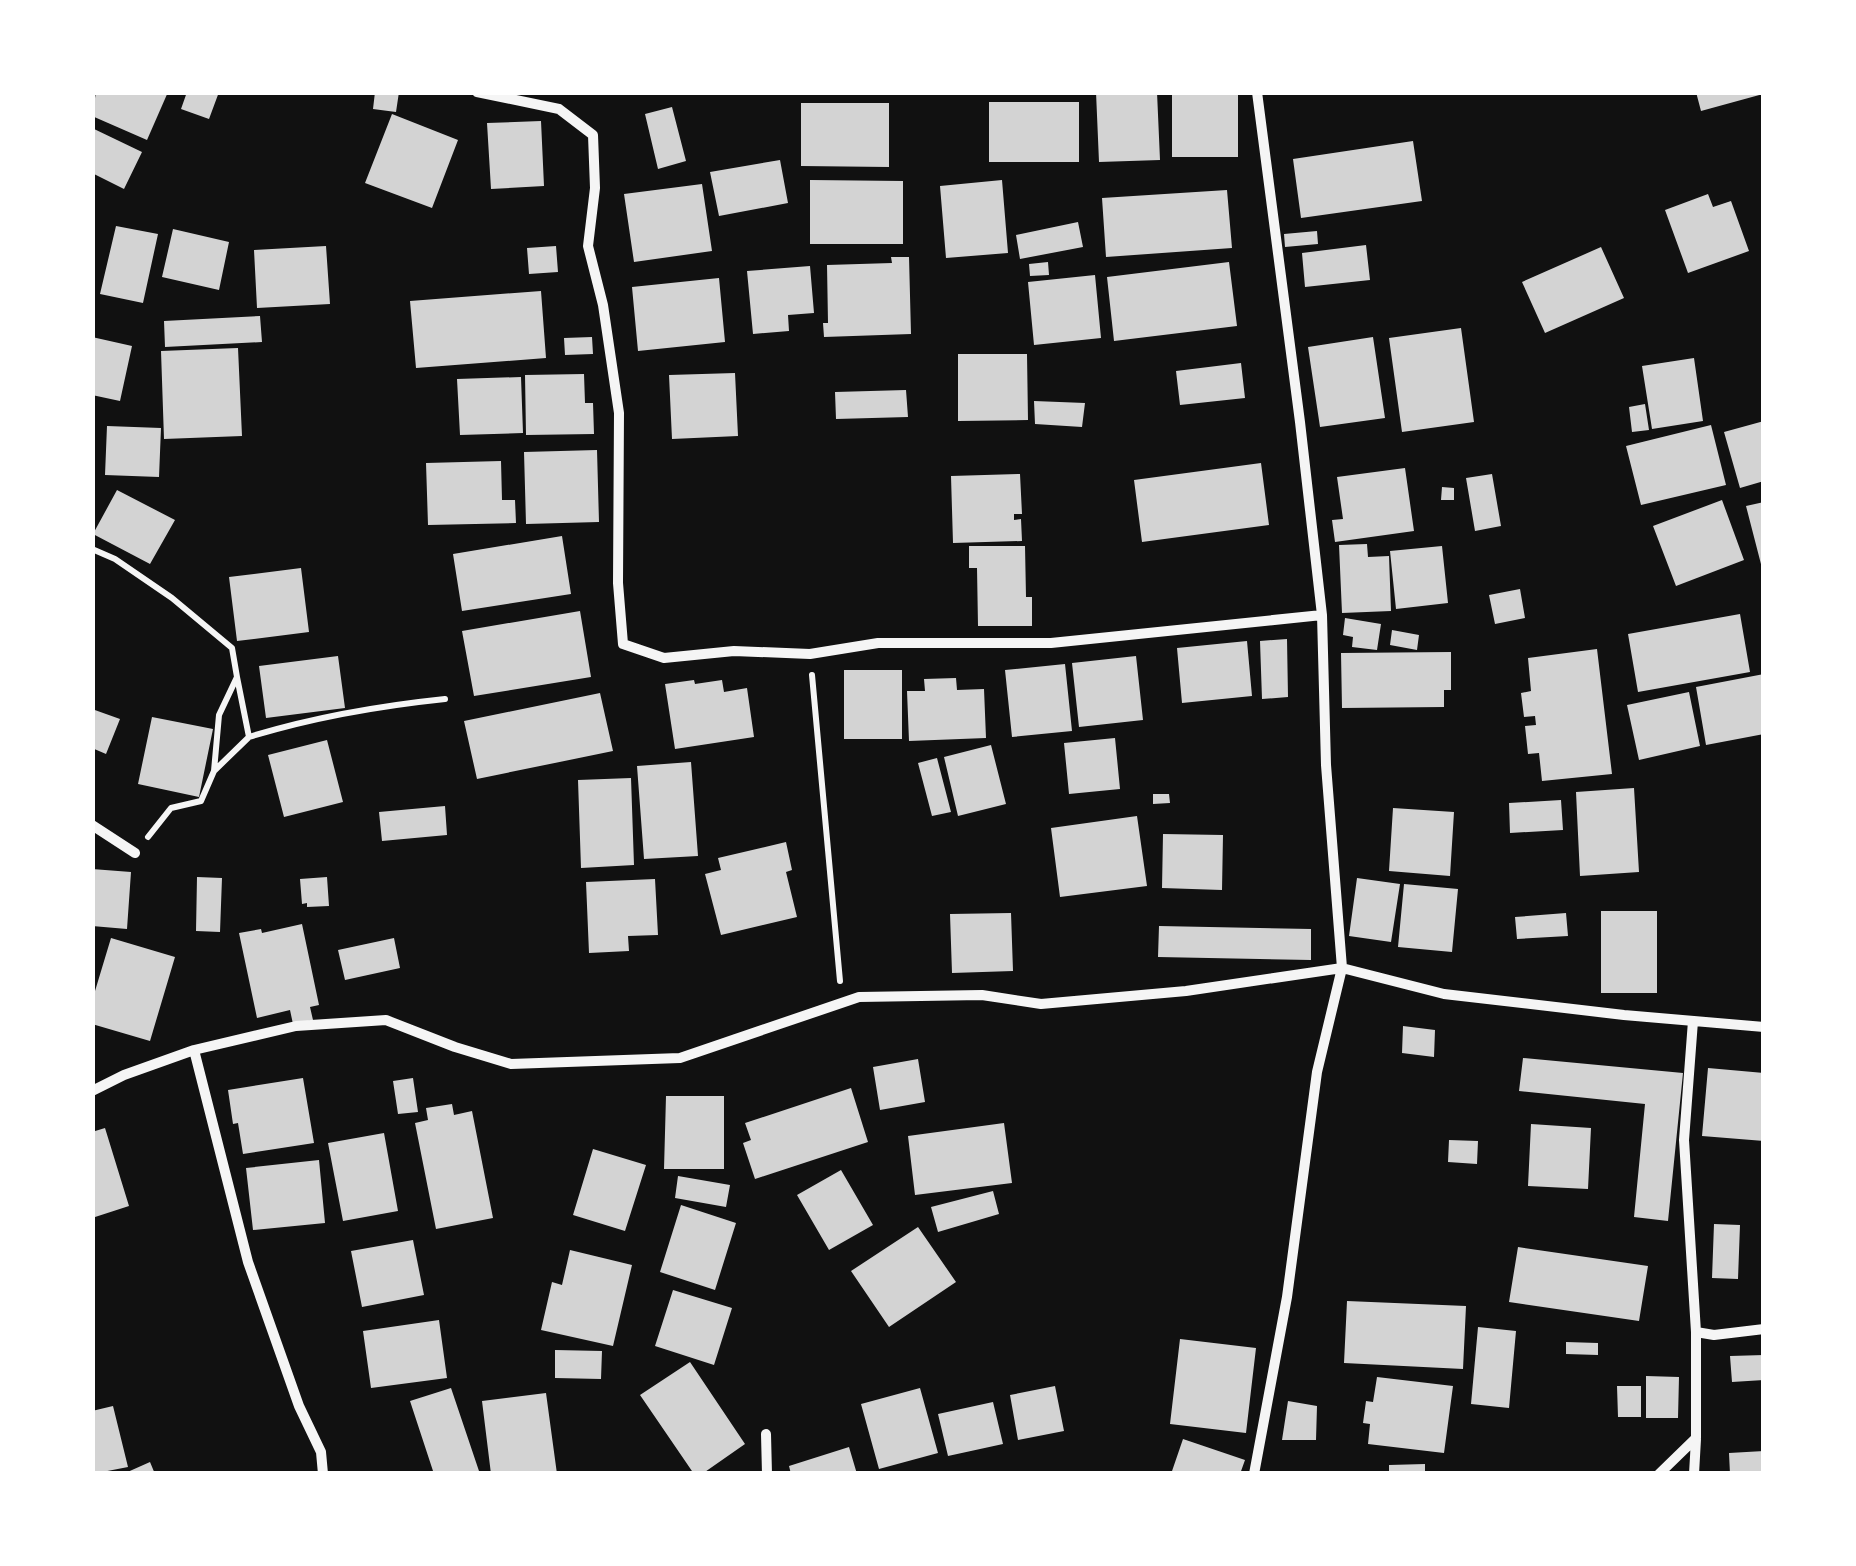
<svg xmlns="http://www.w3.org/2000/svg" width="1856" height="1566" viewBox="0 0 1856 1566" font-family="Rubik,sans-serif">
<rect width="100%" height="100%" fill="#111"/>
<path fill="#d3d3d3" d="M 96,92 L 168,92 L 147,140 L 92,116 Z
M 187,92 L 219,92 L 209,119 L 181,109 Z
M 375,92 L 399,92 L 396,112 L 373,109 Z
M 1096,92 L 1157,92 L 1160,160 L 1099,162 Z
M 1172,92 L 1238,92 L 1238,157 L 1172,157 Z
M 1696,92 L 1763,92 L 1763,94 L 1701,111 Z
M 989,102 L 1079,102 L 1079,162 L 989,162 Z
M 801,103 L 889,103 L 889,167 L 801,166 Z
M 672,107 L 686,161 L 658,169 L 645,114 Z
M 392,114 L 458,140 L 432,208 L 365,183 Z
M 541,121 L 544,186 L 491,189 L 487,123 Z
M 92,128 L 142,152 L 124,189 L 92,173 Z
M 1413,141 L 1422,201 L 1301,218 L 1293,159 Z
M 780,160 L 788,203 L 719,216 L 710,172 Z
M 810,180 L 903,181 L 903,244 L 810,244 Z
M 1002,180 L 1008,253 L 946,258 L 940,186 Z
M 702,184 L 712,251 L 634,262 L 624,194 Z
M 1227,190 L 1232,248 L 1106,257 L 1102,198 Z
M 1708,194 L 1713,207 L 1731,201 L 1749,251 L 1688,273 L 1665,210 Z
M 1078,222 L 1083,247 L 1020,259 L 1016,235 Z
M 116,226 L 158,234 L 143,303 L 100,294 Z
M 173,229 L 229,242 L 219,290 L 162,277 Z
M 1317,231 L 1318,244 L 1285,247 L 1284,234 Z
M 1366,245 L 1370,280 L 1305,287 L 1302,253 Z
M 326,246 L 330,304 L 257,308 L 254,250 Z
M 556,246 L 558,272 L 529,274 L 527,248 Z
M 1601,247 L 1624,298 L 1545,333 L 1522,282 Z
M 891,257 L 909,257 L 911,334 L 824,337 L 823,323 L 828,323 L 827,265 L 892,263 Z
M 1048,262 L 1049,275 L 1030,276 L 1029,264 Z
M 1229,262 L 1237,326 L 1114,341 L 1107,277 Z
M 810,266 L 814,313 L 788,315 L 789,331 L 753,334 L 747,271 Z
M 1095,275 L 1101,338 L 1034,345 L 1028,282 Z
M 719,278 L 725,342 L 638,351 L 632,287 Z
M 541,291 L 546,358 L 416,368 L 410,301 Z
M 260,316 L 262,342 L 165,347 L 164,321 Z
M 1461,328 L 1474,422 L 1402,432 L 1389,338 Z
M 92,337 L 132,346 L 120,401 L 92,395 Z
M 592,337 L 593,354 L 565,355 L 564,338 Z
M 1373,337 L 1385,418 L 1320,427 L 1308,347 Z
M 238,348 L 242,436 L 164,439 L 161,351 Z
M 958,354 L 1027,354 L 1028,420 L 958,421 Z
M 1694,358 L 1703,421 L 1652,429 L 1642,366 Z
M 1241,363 L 1245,398 L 1180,405 L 1176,371 Z
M 735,373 L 738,436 L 672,439 L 669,375 Z
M 584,374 L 585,403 L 593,403 L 594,434 L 526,435 L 525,375 Z
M 521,377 L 523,433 L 460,435 L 457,379 Z
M 906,390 L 908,417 L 836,419 L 835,392 Z
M 1034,401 L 1085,403 L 1082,427 L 1035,424 Z
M 1645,404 L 1649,430 L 1632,432 L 1629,407 Z
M 1764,421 L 1764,481 L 1740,488 L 1724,432 Z
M 1711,425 L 1726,485 L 1641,505 L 1626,446 Z
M 107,426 L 161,428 L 159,477 L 105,475 Z
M 597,450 L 599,522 L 526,524 L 524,452 Z
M 501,461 L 502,500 L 515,500 L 516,523 L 428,525 L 426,463 Z
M 1261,463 L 1269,525 L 1142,542 L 1134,480 Z
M 1405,468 L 1414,531 L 1335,542 L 1332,520 L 1343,519 L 1337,477 Z
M 1020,474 L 1022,514 L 1014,514 L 1014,520 L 1021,519 L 1022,541 L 953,543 L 951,476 Z
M 1492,474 L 1501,526 L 1475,531 L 1466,478 Z
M 1442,487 L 1454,488 L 1454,500 L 1441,500 Z
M 117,490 L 175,520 L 150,564 L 93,534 Z
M 1722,500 L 1744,560 L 1676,586 L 1653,526 Z
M 1764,502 L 1764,568 L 1762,568 L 1746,506 Z
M 562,536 L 571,594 L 462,611 L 453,554 Z
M 1367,544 L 1368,557 L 1389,556 L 1391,611 L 1342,613 L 1339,545 Z
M 969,546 L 1025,546 L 1026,597 L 1032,597 L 1032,626 L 978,626 L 977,568 L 969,568 Z
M 1442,546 L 1448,603 L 1396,609 L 1390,551 Z
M 301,568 L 309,632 L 237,641 L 229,577 Z
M 1520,589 L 1525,618 L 1495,624 L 1489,595 Z
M 580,611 L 591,677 L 474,696 L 462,631 Z
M 1740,614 L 1750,672 L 1638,692 L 1628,634 Z
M 1345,618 L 1381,624 L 1377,650 L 1352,647 L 1353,637 L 1343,635 Z
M 1392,630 L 1419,635 L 1417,650 L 1390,645 Z
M 1287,639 L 1288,697 L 1262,699 L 1260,641 Z
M 1247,641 L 1252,696 L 1182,703 L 1177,648 Z
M 1597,649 L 1612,774 L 1542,781 L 1539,753 L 1528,754 L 1525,726 L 1536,725 L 1535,716 L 1524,717 L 1521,693 L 1531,691 L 1528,658 Z
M 1451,652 L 1451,690 L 1444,690 L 1444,707 L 1342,708 L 1341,653 Z
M 338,656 L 345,708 L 266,718 L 259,666 Z
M 1136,656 L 1143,720 L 1079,727 L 1072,663 Z
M 1065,664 L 1072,731 L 1012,737 L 1005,670 Z
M 844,670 L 902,670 L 902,739 L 844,739 Z
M 1764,674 L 1764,734 L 1706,745 L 1696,687 Z
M 956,678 L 957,690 L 984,689 L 986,738 L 909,741 L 907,691 L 925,691 L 924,679 Z
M 694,680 L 695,684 L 722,680 L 724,692 L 747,688 L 754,737 L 675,749 L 665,684 Z
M 1689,692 L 1700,746 L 1639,760 L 1627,705 Z
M 600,693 L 613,751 L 477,779 L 464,721 Z
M 92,709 L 120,719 L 106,754 L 92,748 Z
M 152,717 L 213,729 L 199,797 L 138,784 Z
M 1115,738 L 1120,789 L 1069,794 L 1064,743 Z
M 327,740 L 343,802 L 284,817 L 268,755 Z
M 991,745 L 1006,804 L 958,816 L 944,757 Z
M 937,758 L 951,812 L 932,816 L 918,763 Z
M 691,762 L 698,856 L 644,859 L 637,766 Z
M 631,778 L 634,865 L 581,868 L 578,780 Z
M 1634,788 L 1639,872 L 1580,876 L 1576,792 Z
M 1153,794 L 1169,794 L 1170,803 L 1153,804 Z
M 1561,800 L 1563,830 L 1510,833 L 1509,803 Z
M 445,806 L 447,835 L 382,841 L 379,812 Z
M 1393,808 L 1454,812 L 1450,876 L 1389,871 Z
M 1137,816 L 1147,886 L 1060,897 L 1051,828 Z
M 1163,834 L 1223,835 L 1222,890 L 1162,888 Z
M 786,842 L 792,870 L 786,872 L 797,917 L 721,935 L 705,874 L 721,870 L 718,858 Z
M 92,869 L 131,872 L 127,929 L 92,926 Z
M 197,877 L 222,878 L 220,932 L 196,931 Z
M 327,877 L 329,906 L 307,907 L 307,903 L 302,904 L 300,879 Z
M 1357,878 L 1400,884 L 1391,942 L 1349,936 Z
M 655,879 L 658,935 L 628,936 L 629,951 L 589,953 L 586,882 Z
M 1404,884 L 1458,889 L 1452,952 L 1398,947 Z
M 1601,911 L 1657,911 L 1657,993 L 1601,993 Z
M 1011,913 L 1013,971 L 952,973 L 950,914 Z
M 1566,913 L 1568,936 L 1517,939 L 1515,917 Z
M 302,924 L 319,1005 L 310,1007 L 313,1020 L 293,1024 L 290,1010 L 257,1018 L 239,933 L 261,929 L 262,933 Z
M 1159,926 L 1311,929 L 1311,960 L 1158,957 Z
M 111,938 L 175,957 L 150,1041 L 92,1024 L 92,1001 Z
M 394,938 L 400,968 L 345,980 L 338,950 Z
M 1403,1026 L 1435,1030 L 1434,1057 L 1402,1053 Z
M 1523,1058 L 1683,1073 L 1668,1221 L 1634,1217 L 1645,1104 L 1519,1091 Z
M 918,1059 L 925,1102 L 880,1110 L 873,1067 Z
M 1708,1068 L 1764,1073 L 1764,1141 L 1702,1136 Z
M 303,1078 L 314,1143 L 243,1154 L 238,1123 L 233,1124 L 228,1090 Z
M 413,1078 L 418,1112 L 398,1114 L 393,1081 Z
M 851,1088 L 868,1142 L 755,1179 L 743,1143 L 751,1140 L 745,1123 Z
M 666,1096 L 724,1096 L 724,1169 L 664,1169 Z
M 452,1104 L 454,1115 L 472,1111 L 493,1218 L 436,1229 L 415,1123 L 428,1120 L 426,1108 Z
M 1004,1123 L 1012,1183 L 915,1195 L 908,1136 Z
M 1531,1124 L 1591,1128 L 1588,1189 L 1528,1186 Z
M 105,1128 L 129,1206 L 92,1218 L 92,1132 Z
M 384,1133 L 398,1211 L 343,1221 L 328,1143 Z
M 1449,1140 L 1478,1141 L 1477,1164 L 1448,1162 Z
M 593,1149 L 646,1165 L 625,1231 L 573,1215 Z
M 319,1160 L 325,1223 L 253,1230 L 246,1168 Z
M 841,1170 L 873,1225 L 829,1250 L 797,1195 Z
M 678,1176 L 730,1185 L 726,1207 L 675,1198 Z
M 993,1191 L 999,1214 L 938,1232 L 931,1207 Z
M 681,1205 L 736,1223 L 715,1290 L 660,1272 Z
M 1714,1224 L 1740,1225 L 1738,1279 L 1712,1278 Z
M 918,1227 L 956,1282 L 889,1327 L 851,1271 Z
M 413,1240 L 424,1295 L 362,1307 L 351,1251 Z
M 1518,1247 L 1648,1266 L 1639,1321 L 1509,1302 Z
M 570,1250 L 632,1265 L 613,1346 L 541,1330 L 552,1282 L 562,1285 Z
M 673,1290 L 732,1308 L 714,1365 L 655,1346 Z
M 1347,1301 L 1466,1306 L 1463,1369 L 1344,1363 Z
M 439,1320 L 447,1378 L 371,1388 L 363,1331 Z
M 1478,1327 L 1516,1331 L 1509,1408 L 1471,1404 Z
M 1180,1339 L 1256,1348 L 1246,1433 L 1170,1424 Z
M 1566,1342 L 1598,1343 L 1598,1355 L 1566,1354 Z
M 555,1350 L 602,1351 L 601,1379 L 555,1378 Z
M 1764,1355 L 1764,1380 L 1732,1382 L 1730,1356 Z
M 690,1362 L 745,1444 L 702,1474 L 694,1474 L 640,1395 Z
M 1646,1376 L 1679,1377 L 1678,1418 L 1646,1418 Z
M 1377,1377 L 1453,1386 L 1444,1453 L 1368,1444 L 1370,1424 L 1363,1423 L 1366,1401 L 1373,1402 Z
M 1055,1386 L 1064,1431 L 1018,1440 L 1010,1395 Z
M 1617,1386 L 1641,1386 L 1641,1417 L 1618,1417 Z
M 451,1388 L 480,1474 L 434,1474 L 410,1401 Z
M 920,1388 L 938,1453 L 879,1469 L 861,1404 Z
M 546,1393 L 557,1474 L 491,1474 L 482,1401 Z
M 1288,1401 L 1317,1406 L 1316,1440 L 1282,1440 Z
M 993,1402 L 1003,1444 L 948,1456 L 938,1414 Z
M 113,1406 L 128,1467 L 92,1474 L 92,1411 Z
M 1183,1439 L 1245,1460 L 1240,1474 L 1171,1474 Z
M 849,1447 L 857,1474 L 791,1474 L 789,1466 Z
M 1764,1451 L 1764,1474 L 1730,1474 L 1729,1453 Z
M 150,1462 L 155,1474 L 123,1474 Z
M 1425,1464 L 1425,1474 L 1389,1474 L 1389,1465 Z"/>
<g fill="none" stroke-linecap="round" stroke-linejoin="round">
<path stroke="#f5f5f5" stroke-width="6" d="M 92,549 L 115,559 L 172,598 L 232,648 L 237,677
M 812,675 L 840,981
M 249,737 C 314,717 378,706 445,699
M 148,837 L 171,808 L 201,801 L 214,771 L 249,737 L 237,677 L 219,715 L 214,771"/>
<path stroke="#f5f5f5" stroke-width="10" d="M 477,92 L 559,109 L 593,135 L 595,188 L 588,246 L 603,305 L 619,413 L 618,583 L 623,644 L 664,658 L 734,651 L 810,654 L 878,643 L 1051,643 L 1322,615
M 92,825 L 135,853
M 1693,1021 L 1684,1140 L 1696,1332
M 194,1050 L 248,1262 L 299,1406 L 321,1452 L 323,1474
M 92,1091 L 124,1075 L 194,1050 L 296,1026 L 386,1020 L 455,1047 L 511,1064 L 680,1058 L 859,997 L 982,995 L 1041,1004 L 1186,991 L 1342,968 L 1444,994 L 1624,1015 L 1764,1027
M 766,1434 L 767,1474
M 1254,1474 L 1287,1297 L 1317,1072 L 1342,968 L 1326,765 L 1322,615 L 1300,422 L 1257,92
M 1659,1474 L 1696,1438 L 1696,1332 L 1714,1335 L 1764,1329
M 1694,1474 L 1696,1439"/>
</g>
<rect width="1856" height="1566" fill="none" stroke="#ffffff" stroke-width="190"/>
</svg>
